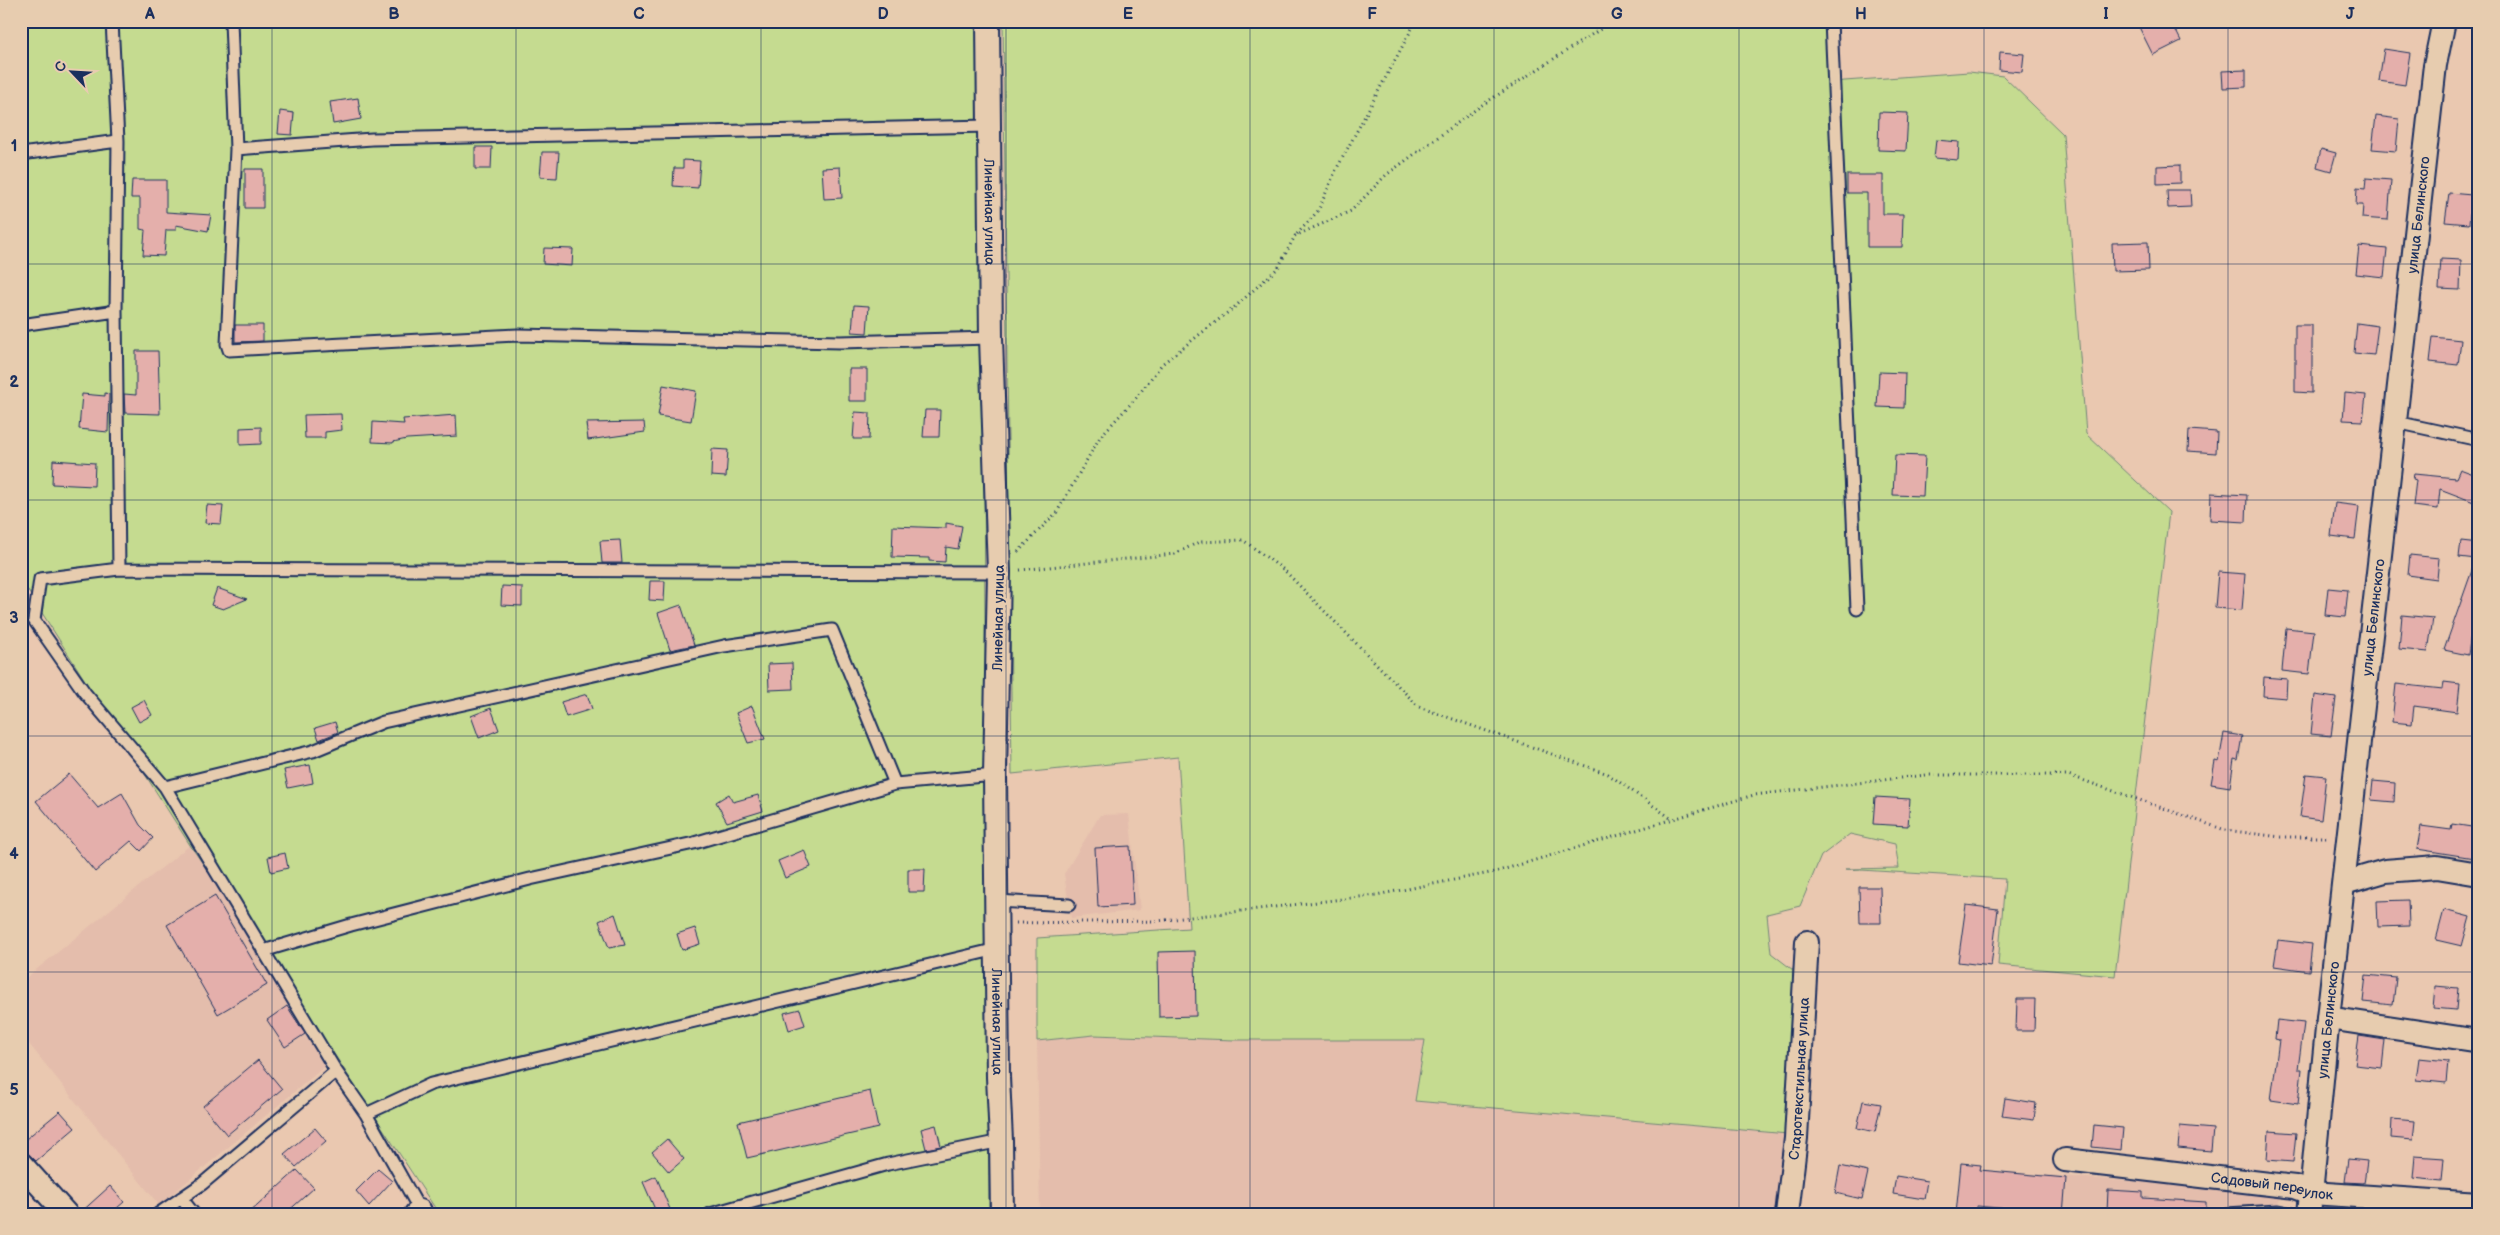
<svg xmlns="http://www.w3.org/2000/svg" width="2500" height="1235" viewBox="0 0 2500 1235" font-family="'Balsamiq Sans',sans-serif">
<rect width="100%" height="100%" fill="#eac8b0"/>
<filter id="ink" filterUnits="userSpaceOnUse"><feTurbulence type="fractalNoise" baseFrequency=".02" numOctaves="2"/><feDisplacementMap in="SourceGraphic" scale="10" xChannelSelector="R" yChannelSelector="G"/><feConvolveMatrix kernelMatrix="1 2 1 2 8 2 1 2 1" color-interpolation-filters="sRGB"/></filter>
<g filter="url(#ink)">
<path fill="#e4bdac" d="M 1129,814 L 1140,910 L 1071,918 L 1064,874 L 1100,815 Z
M 190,845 L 336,1057 L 159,1205 L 21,1034 L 21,982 Z
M 1094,1035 L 1234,1040 L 1425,1040 L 1415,1101 L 1788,1134 L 1777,1214 L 1040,1214 L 1037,1041 Z
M 1961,1163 L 1981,1165 L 1981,1170 L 2167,1184 L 2279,1196 L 2278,1214 L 1956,1214 Z"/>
<path fill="#c5db90" stroke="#708577" d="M 21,21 L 981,21 L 989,1214 L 439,1214 L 336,1057 L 190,845 L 21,580 Z
M 1003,21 L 1824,21 L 1831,82 L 1969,72 L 2003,76 L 2063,134 L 2086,434 L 2169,512 L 2115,976 L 1998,965 L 2005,879 L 1845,869 L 1899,868 L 1895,844 L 1850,834 L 1821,856 L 1800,906 L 1767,914 L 1771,953 L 1793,970 L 1788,1134 L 1415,1101 L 1425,1040 L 1234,1040 L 1094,1035 L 1037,1041 L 1037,938 L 1189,928 L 1178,757 L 1012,774 Z"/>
<path fill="#e4afab" stroke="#1b2f5e" d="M 2136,21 L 2171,21 L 2181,41 L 2153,55 Z
M 2384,49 L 2410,53 L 2405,85 L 2379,81 Z
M 2000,52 L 2024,54 L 2022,72 L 1999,70 Z
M 2246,70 L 2246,87 L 2223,88 L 2222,71 Z
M 358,98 L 361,119 L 333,124 L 330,102 Z
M 280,111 L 294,113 L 292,135 L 278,134 Z
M 1879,112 L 1908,113 L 1906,151 L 1878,150 Z
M 2376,116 L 2399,119 L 2396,151 L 2372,149 Z
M 1936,140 L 1959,142 L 1958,160 L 1934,158 Z
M 475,147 L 492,147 L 491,169 L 475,169 Z
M 2321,149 L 2336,153 L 2331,171 L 2317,167 Z
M 542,152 L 559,152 L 557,178 L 540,177 Z
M 683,160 L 700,161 L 698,188 L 673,186 L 674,168 L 683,168 Z
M 2180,165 L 2180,183 L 2157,184 L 2157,166 Z
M 840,167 L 842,198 L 824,199 L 822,168 Z
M 245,169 L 263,169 L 263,208 L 245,208 Z
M 1847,175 L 1883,175 L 1883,214 L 1903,214 L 1902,247 L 1867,247 L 1867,193 L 1847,193 Z
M 2366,178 L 2391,180 L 2388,220 L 2362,218 L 2363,205 L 2356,205 L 2357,188 L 2365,189 Z
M 132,180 L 166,180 L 166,212 L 211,215 L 208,231 L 176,225 L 176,230 L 166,230 L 164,256 L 143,255 L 145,230 L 140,229 L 140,198 L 131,198 Z
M 2167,190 L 2190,190 L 2191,207 L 2168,208 Z
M 2449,193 L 2472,195 L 2469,224 L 2445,222 Z
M 2148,242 L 2149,270 L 2113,271 L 2112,243 Z
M 2359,246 L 2387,249 L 2384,277 L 2356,274 Z
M 544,248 L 573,249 L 572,266 L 543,264 Z
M 2441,259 L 2461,260 L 2460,290 L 2439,289 Z
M 854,305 L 869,306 L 867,333 L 852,332 Z
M 2357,323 L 2378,326 L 2374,355 L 2354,353 Z
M 235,325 L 263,325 L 263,341 L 235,342 Z
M 2295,325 L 2312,325 L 2312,393 L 2295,392 Z
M 2433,337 L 2461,340 L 2458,365 L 2430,362 Z
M 136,351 L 158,351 L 160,414 L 125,413 L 124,394 L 136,395 Z
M 849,369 L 867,369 L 867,401 L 849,401 Z
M 1879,372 L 1905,373 L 1904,408 L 1877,407 Z
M 663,385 L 696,391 L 691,421 L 658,416 Z
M 105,393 L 109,394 L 108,432 L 79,429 L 82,394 L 105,396 Z
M 2345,393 L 2366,395 L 2363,421 L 2343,420 Z
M 925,410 L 940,410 L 939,437 L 923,437 Z
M 855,412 L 870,413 L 869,439 L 853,439 Z
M 341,414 L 342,430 L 325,432 L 325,438 L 305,438 L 304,415 Z
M 456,415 L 457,436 L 407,439 L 393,442 L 393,443 L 372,442 L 373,422 L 404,424 L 403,419 Z
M 644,422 L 645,432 L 588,440 L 586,423 Z
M 261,427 L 261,444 L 240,445 L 240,428 Z
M 2189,430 L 2217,432 L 2216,453 L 2188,451 Z
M 712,449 L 728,450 L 726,477 L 711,476 Z
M 1895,455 L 1925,456 L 1923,496 L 1893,495 Z
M 53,460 L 95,463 L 94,486 L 52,484 Z
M 2460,469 L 2479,476 L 2479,504 L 2440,489 L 2438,509 L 2413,506 L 2416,480 L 2413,479 L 2414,474 L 2456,478 Z
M 2211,493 L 2247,495 L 2246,522 L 2210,520 Z
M 2335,503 L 2359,506 L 2355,539 L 2331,536 Z
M 207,505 L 223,506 L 221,524 L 205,523 Z
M 946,523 L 962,526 L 958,549 L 946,547 L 945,562 L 929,561 L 929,558 L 892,557 L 893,526 L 946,528 Z
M 620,540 L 622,563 L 602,563 L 600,541 Z
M 2461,541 L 2479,543 L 2479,597 L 2474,612 L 2468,655 L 2444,650 L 2476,559 L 2459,557 Z
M 2410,555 L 2439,558 L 2437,579 L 2408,575 Z
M 2218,572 L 2245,574 L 2242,610 L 2215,608 Z
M 650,581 L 665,581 L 664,601 L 649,600 Z
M 502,586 L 522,587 L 522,606 L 501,605 Z
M 217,588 L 247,599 L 223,609 L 211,605 Z
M 2328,588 L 2348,590 L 2345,617 L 2325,615 Z
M 681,605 L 694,645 L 670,650 L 658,613 Z
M 2402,615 L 2433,618 L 2428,652 L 2399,649 Z
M 2286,628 L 2314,631 L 2309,674 L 2282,671 Z
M 792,663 L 793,689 L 769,690 L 768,664 Z
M 2264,677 L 2287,679 L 2286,698 L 2263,696 Z
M 2444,682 L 2460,684 L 2457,712 L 2414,706 L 2412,724 L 2392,722 L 2396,684 L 2443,689 Z
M 587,694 L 592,709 L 566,717 L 561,702 Z
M 2315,695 L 2336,698 L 2331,736 L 2311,734 Z
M 144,700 L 152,715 L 139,722 L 131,707 Z
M 752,706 L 765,739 L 748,743 L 736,713 Z
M 491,708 L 499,730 L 479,738 L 471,716 Z
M 335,722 L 338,732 L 319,740 L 315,728 Z
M 2224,733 L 2242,736 L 2238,760 L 2234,759 L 2230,787 L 2211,784 L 2215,761 L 2219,762 Z
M 310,765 L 313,783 L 288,788 L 284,770 Z
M 69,774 L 98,808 L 122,793 L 140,825 L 153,838 L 141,851 L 131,841 L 95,872 L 36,801 Z
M 2306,774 L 2326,776 L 2321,820 L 2300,817 Z
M 2373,781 L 2395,783 L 2394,802 L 2371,800 Z
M 729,794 L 733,802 L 758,795 L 763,811 L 727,822 L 716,802 Z
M 1875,797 L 1910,799 L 1908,826 L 1873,824 Z
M 2452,824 L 2478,828 L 2474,858 L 2417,849 L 2421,826 L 2451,830 Z
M 1130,846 L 1133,905 L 1098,907 L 1095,848 Z
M 804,850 L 811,867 L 785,878 L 778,861 Z
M 285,853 L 288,868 L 271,872 L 268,857 Z
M 908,869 L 925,869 L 924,892 L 908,892 Z
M 1859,887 L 1880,887 L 1881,923 L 1860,923 Z
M 215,896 L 267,985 L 218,1014 L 167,925 Z
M 2408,900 L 2409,926 L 2378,927 L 2377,901 Z
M 1966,905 L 1998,909 L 1991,966 L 1958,962 Z
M 2444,910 L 2470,917 L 2462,946 L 2436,940 Z
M 615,914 L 625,945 L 609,948 L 599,921 Z
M 695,928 L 700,944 L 682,950 L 677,934 Z
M 2278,940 L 2312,944 L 2309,971 L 2274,966 Z
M 1195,951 L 1196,1016 L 1159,1017 L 1158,952 Z
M 2366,975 L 2396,978 L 2393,1005 L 2363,1002 Z
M 2435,986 L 2458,988 L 2456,1010 L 2433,1008 Z
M 2017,999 L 2035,999 L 2034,1031 L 2016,1031 Z
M 287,1006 L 305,1034 L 285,1047 L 267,1020 Z
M 800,1009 L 805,1025 L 789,1030 L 784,1013 Z
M 2277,1020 L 2304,1023 L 2298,1069 L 2302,1069 L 2298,1104 L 2271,1100 L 2279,1040 L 2275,1039 Z
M 2359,1036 L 2385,1040 L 2382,1068 L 2355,1065 Z
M 2419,1058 L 2448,1061 L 2446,1083 L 2416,1080 Z
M 258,1060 L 282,1089 L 227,1135 L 203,1106 Z
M 870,1091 L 878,1128 L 747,1158 L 738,1122 Z
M 2005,1098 L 2036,1103 L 2034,1120 L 2002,1116 Z
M 1863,1101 L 1881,1104 L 1875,1132 L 1857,1128 Z
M 60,1111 L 75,1128 L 36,1161 L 21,1147 L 21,1143 Z
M 2392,1119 L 2415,1121 L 2413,1140 L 2391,1138 Z
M 936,1125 L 941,1146 L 926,1149 L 921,1129 Z
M 2094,1125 L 2123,1128 L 2121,1150 L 2092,1147 Z
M 2180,1126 L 2213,1129 L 2211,1151 L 2178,1148 Z
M 315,1128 L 326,1141 L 296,1167 L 284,1154 Z
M 2269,1131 L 2296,1133 L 2293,1162 L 2267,1160 Z
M 667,1139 L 684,1159 L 669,1172 L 652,1152 Z
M 2415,1156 L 2444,1158 L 2442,1181 L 2413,1178 Z
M 2348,1159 L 2367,1161 L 2364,1183 L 2345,1182 Z
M 1961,1163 L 1981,1165 L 1980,1170 L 2066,1178 L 2063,1214 L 1977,1206 L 1976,1214 L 1956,1214 Z
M 1840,1166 L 1868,1172 L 1862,1199 L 1835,1193 Z
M 378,1169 L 392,1181 L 369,1206 L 356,1191 Z
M 297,1170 L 314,1188 L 285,1214 L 248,1214 Z
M 656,1176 L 672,1214 L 657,1214 L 643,1182 Z
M 1896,1176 L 1927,1181 L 1924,1199 L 1893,1194 Z
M 110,1186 L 124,1202 L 110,1214 L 79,1214 Z
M 2108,1190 L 2143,1192 L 2143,1198 L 2206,1202 L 2206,1214 L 2142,1214 L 2107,1211 Z"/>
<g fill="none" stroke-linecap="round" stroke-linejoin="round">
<defs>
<path id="service" d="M 112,21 L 118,141 L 116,311 L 119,569
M 231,21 L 236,149 L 372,139 L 989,126
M 1831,21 L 1857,609
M 236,149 L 227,344 L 229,350 L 518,335 L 840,342 L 991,338
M 21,154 L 118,141
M 21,325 L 116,311
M 2396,422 L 2479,440
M 165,787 L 313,751 L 383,722 L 724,646 L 832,630 L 895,784
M 996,901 L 1069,905
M 263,951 L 351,925 L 530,879 L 694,843 L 895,784 L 995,775
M 336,1071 L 366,1114 L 431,1084 L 997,949
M 366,1114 L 422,1214
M 181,1198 L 194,1214
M 158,1214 L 202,1184 L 336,1071 L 165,787 L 85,693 L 34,620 L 40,579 L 119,569 L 999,572
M 710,1214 L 888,1164 L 1001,1141
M 2226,1214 L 2278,1211 L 2293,1214"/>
<g id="minor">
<path id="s1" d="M 988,21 L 991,338 L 999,572 L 995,775 L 998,1077 L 1001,1141 L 1002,1214"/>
<path d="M 2344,883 L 2385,871 L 2437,867 L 2479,874"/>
<path d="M 2328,1018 L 2479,1041"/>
<path id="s2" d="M 2065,1160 L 2295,1187 L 2311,1193 L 2479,1204"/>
<path d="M 21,1164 L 66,1214"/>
<path d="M 416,1214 L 420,1211"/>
<path id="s3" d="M 1787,1214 L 1796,1138 L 1807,942"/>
<path id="s4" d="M 2309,1214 L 2328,1018 L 2435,65 L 2444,21"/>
</g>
</defs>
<use href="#service" stroke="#1b2f5e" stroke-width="15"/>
<use href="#minor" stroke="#1b2f5e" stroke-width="26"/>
<path stroke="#1b2f5e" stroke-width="3" stroke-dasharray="1 4" stroke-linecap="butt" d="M 1297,234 L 1318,211 L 1336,170 L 1416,21
M 1018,552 L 1057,512 L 1100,437 L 1136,398 L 1162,364 L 1236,306 L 1278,268 L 1295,236 L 1351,211 L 1386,175 L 1482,105 L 1613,21
M 1020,570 L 1175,554 L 1199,542 L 1243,540 L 1284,570 L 1419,707 L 1608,774 L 1672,819
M 1016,923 L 1157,921 L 1376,895 L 1495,872 L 1754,795 L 1926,775 L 2068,775 L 2225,830 L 2281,837 L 2329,837"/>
<use href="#service" stroke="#e7ccaf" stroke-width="11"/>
<use href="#minor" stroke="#e7ccaf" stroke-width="22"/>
</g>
</g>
<path fill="none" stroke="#1b2f5e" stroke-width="1" stroke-opacity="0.55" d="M 272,21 L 272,1214M 516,21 L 516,1214M 761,21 L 761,1214M 1006,21 L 1006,1214M 1250,21 L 1250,1214M 1494,21 L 1494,1214M 1739,21 L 1739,1214M 1984,21 L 1984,1214M 2228,21 L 2228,1214M 21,264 L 2479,264M 21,500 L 2479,500M 21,736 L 2479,736M 21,972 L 2479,972"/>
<g text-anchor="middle" stroke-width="5" stroke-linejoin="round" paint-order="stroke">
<g font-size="14" fill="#1b2f5e" stroke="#e7ccaf">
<text dy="5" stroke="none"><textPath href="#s1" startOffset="191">Линейная улица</textPath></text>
<text dy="5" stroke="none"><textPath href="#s4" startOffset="1005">улица Белинского</textPath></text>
<text dy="5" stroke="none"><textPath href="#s4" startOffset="600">улица Белинского</textPath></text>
<text transform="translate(998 618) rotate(-89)" y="5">Линейная улица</text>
<text dy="5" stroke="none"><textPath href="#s4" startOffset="195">улица Белинского</textPath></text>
<text dy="5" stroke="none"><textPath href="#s1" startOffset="1001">Линейная улица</textPath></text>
<text dy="5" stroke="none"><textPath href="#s3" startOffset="136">Старотекстильная улица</textPath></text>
<text dy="5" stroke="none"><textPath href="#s2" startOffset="209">Садовый переулок</textPath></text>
</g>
</g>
<rect width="2500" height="1235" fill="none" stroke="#e7ccaf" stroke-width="55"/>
<g transform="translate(72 72) rotate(295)" stroke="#e7ccaf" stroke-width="4" paint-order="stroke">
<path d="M0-4L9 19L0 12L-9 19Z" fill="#1b2f5e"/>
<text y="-8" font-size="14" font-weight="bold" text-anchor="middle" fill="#1b2f5e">С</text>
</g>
<rect x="28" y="28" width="2444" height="1180" fill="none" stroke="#1b2f5e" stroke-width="2"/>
<g font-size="16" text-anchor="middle" font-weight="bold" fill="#1b2f5e">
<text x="150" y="19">A</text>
<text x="394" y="19">B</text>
<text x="639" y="19">C</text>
<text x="883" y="19">D</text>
<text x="1128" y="19">E</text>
<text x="1372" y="19">F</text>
<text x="1617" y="19">G</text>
<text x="1861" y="19">H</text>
<text x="2106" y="19">I</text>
<text x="2350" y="19">J</text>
<text x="14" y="151">1</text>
<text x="14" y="387">2</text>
<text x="14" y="623">3</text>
<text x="14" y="859">4</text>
<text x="14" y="1095">5</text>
</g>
</svg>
